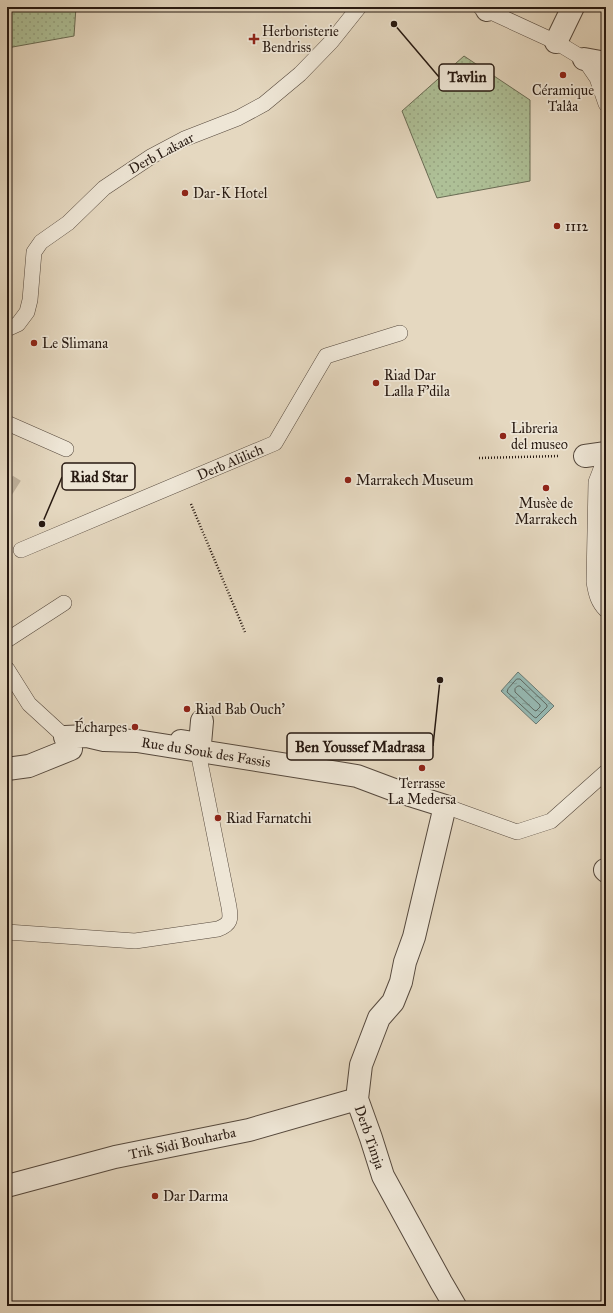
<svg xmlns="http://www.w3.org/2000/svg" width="613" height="1313" viewBox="0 0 613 1313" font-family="'IM FELL Great Primer',serif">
<defs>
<pattern id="park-dots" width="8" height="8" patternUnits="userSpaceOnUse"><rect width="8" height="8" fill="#aec097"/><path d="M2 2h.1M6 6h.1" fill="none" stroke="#96a481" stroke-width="1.8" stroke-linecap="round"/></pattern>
<pattern id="water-ripples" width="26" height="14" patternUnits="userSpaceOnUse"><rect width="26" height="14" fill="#96b9b3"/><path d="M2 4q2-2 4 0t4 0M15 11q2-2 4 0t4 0" fill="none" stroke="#819e99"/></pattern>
</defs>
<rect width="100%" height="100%" fill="#e5d8c0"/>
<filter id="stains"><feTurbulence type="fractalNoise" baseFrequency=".005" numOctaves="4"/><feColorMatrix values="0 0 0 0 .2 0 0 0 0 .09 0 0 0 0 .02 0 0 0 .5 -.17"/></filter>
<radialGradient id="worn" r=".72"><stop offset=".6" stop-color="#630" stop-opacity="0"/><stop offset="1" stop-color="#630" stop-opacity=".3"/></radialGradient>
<path fill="url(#park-dots)" stroke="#6a6c54" d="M 7,7 L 76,7 L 74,36 L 7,48 Z
M 464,56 L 530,100 L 530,181 L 437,198 L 402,111 Z"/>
<path fill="url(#water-ripples)" stroke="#6a7972" d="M 518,672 L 554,706 L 536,724 L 501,691 Z"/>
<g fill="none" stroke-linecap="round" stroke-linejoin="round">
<path stroke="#5e6962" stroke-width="1" d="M 517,679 L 520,679 L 547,705 L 547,707 L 536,718 L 534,717 L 507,692 L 508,689 Z
M 518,686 L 520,686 L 540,705 L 540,707 L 536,711 L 534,710 L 515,692 L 515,689 Z"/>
<path stroke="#bfb29d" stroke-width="22" stroke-dasharray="22 11" stroke-linecap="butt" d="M 7,485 L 15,490"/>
<defs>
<path id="lane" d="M 480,7 L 556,42 L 584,59 L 597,78 L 606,104
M 7,329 L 18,324 L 27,312 L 30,300 L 34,252 L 41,242 L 68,223 L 104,188 L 152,156 L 184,139 L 238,118 L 264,104 L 300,74 L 331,42 L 359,7
M 7,423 L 66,449
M 606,456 L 596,482 L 594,582 C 596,594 598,602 606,610
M 21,550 L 275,443 L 326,356 L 400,333
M 7,640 L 64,603
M 7,669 L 29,704 L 65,737
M 445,806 L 517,832 L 551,821 L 606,772
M 7,932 L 135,941 L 218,929 C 231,924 231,919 229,907 L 198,752"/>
<path id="street" d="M 487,10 L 491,7
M 556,42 L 573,7
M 584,59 L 606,63
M 585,456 L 606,453
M 182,744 L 181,741 L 200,744 L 202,721
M 7,769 L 29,766 L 71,749 L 65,737 L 87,736 L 104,740 L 137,741 L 357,776 L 397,791 L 445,806 L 414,937 L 405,962 L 401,982 L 393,1002 L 379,1018 L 361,1065 L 357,1099 L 371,1138 L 383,1176 L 441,1282 L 455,1306
M 605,870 L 606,871
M 7,1186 L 115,1157 L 249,1130 L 357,1099"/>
</defs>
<use href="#lane" stroke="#56493d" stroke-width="16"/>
<use href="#street" stroke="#56493d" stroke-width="24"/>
<path stroke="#271911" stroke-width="2.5" stroke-dasharray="1 2" stroke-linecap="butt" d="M 479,458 L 559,456
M 191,504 L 245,632"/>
<use href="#lane" stroke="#eee6d6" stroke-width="15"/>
<use href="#street" stroke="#eee6d6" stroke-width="22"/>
</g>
<g fill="#8f2418" stroke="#eee6d6" stroke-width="1.5">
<path d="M252 33h4v4h4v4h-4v4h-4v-4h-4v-4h4z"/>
<circle cx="563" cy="75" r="4"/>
<circle cx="185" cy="193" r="4"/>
<circle cx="557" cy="226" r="4"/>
<circle cx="34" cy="343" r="4"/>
<circle cx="376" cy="383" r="4"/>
<circle cx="503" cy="436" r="4"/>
<circle cx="348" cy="480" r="4"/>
<circle cx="546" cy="488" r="4"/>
<circle cx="187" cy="709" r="4"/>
<circle cx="135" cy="727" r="4"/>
<circle cx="422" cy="768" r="4"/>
<circle cx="218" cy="818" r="4"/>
<circle cx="155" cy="1196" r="4"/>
</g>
<g text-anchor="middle" stroke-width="3.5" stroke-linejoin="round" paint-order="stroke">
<g font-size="14" fill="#271911" stroke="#eee6d6" text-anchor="start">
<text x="262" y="36">Herboristerie<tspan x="262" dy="16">Bendriss</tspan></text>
<text x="563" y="95" text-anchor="middle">Céramique<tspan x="563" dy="16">Talâa</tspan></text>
<text x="193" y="198">Dar-K Hotel</text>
<text x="565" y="231">1112</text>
<text x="42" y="348">Le Slimana</text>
<text x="384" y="380">Riad Dar<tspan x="384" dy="16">Lalla F'dila</tspan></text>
<text x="511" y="433">Libreria<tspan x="511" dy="16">del museo</tspan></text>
<text x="356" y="485">Marrakech Museum</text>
<text x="546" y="508" text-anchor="middle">Musèe de<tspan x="546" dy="16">Marrakech</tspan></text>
<text x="195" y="714">Riad Bab Ouch’</text>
<text x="127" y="732" text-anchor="end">Écharpes</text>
<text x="422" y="788" text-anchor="middle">Terrasse<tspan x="422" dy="16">La Medersa</tspan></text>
<text x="226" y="823">Riad Farnatchi</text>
<text x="163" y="1201">Dar Darma</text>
</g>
<g font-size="14" fill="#271911" stroke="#eee6d6">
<text transform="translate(161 153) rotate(-28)" y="5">Derb Lakaar</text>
<text transform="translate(230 462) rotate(-23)" y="5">Derb Alilich</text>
<text transform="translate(206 752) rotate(9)" y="5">Rue du Souk des Fassis</text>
<text transform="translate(370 1137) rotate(71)" y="5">Derb Timja</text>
<text transform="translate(182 1143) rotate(-12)" y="5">Trik Sidi Bouharba</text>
</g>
</g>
<path fill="none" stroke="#271911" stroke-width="1.5" d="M394 24L439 77M42 524L62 477M440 680L433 746"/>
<g fill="#271911" stroke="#eee6d6" stroke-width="1.5">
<circle cx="394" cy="24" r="4"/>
<circle cx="42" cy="524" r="4"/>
<circle cx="440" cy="680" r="4"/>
</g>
<g fill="#eee6d6" stroke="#271911" stroke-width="1.5">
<rect x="439" y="64" width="55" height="27" rx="4"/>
<rect x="62" y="463" width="73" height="27" rx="4"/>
<rect x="287" y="733" width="146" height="27" rx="4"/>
</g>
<g font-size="15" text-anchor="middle" font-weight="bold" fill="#271911">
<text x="467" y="82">Tavlin</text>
<text x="99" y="482">Riad Star</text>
<text x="360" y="752">Ben Youssef Madrasa</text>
</g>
<rect width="613" height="1313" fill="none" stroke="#e5d8c0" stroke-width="24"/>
<rect x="8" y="8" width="597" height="1297" fill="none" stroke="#271911" stroke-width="2"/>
<rect x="12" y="12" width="589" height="1289" fill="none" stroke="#271911"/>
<rect width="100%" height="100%" filter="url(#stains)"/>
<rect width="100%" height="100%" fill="url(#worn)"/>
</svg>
